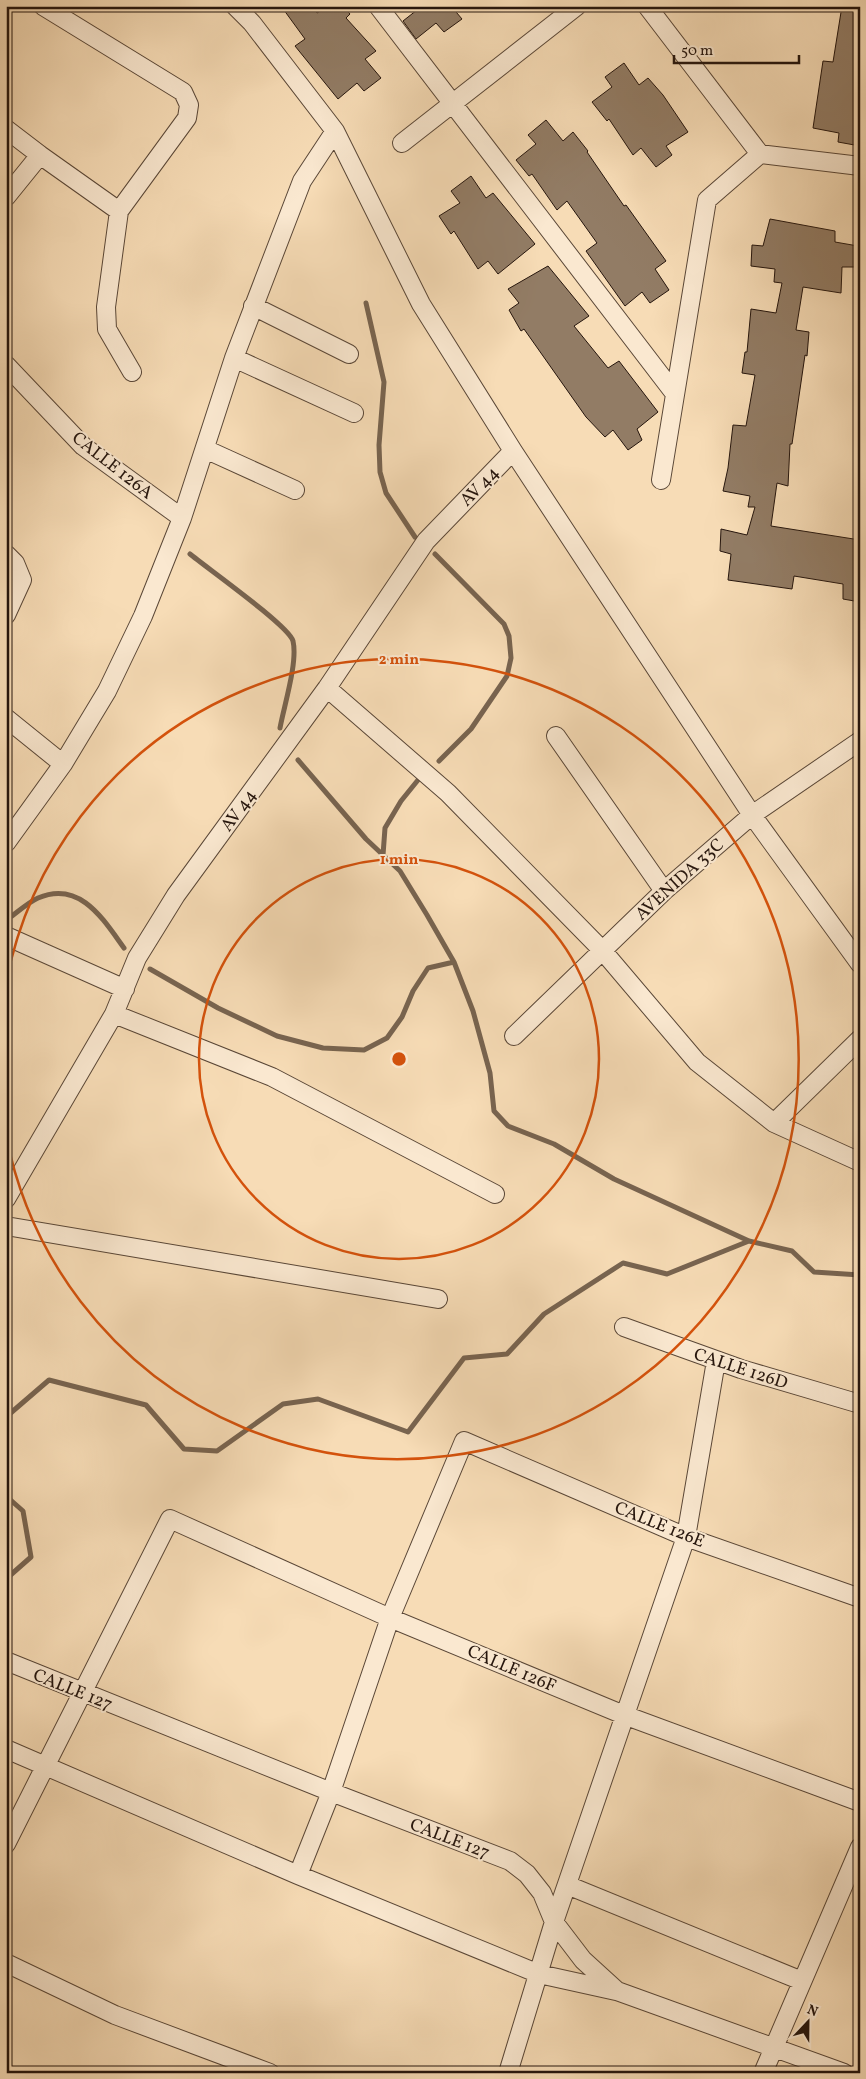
<svg xmlns="http://www.w3.org/2000/svg" width="866" height="2079" viewBox="0 0 866 2079" font-family="Vollkorn,serif">
<rect width="100%" height="100%" fill="#f7dcb6"/>
<filter id="stains"><feTurbulence type="fractalNoise" baseFrequency=".004" numOctaves="4"/><feColorMatrix values="0 0 0 0 .2 0 0 0 0 .09 0 0 0 0 .02 0 0 0 .5 -.17"/></filter>
<radialGradient id="worn" r=".72"><stop offset=".6" stop-color="#630" stop-opacity="0"/><stop offset="1" stop-color="#630" stop-opacity=".3"/></radialGradient>
<g fill="none" stroke-linecap="round" stroke-linejoin="round">
<path stroke="#786450" stroke-width="5" d="M 366,303 L 384,382 L 379,445 L 380,472 L 386,493 L 415,537
M 190,554 C 207,568 289,626 293,641 C 298,662 284,706 280,728
M 435,554 L 504,624 L 509,636 L 511,658 L 507,676 L 471,729 L 439,761
M 298,760 L 366,839 L 400,871 L 427,915 L 454,962 L 473,1011 L 490,1073 L 494,1111 L 508,1126 L 554,1144 L 614,1179 L 749,1241 L 792,1251 L 814,1272 L 860,1275
M 383,855 L 385,828 L 401,801 L 418,780
M 12,916 C 20,910 29,902 38,898 C 80,880 103,919 124,948
M 150,969 L 218,1008 L 277,1036 L 323,1048 L 364,1050 L 387,1038 L 402,1017 L 413,991 L 428,968 L 454,962
M 6,1417 L 49,1380 L 146,1405 L 184,1449 L 217,1451 L 283,1404 L 318,1399 L 408,1432 L 464,1358 L 507,1354 L 544,1314 L 623,1263 L 667,1274 L 749,1241
M 6,1496 L 23,1511 L 31,1557 L 6,1579"/>
</g>
<path fill="#927c65" stroke="#25150d" d="M 281,6 L 312,6 L 317,13 L 328,6 L 343,6 L 350,14 L 346,18 L 376,51 L 365,59 L 381,78 L 364,91 L 357,83 L 338,99 L 295,46 L 305,39 Z
M 422,6 L 451,6 L 462,19 L 444,32 L 436,23 L 416,39 L 403,21 Z
M 842,6 L 860,6 L 860,146 L 838,142 L 839,133 L 813,128 L 823,61 L 833,62 Z
M 624,63 L 639,85 L 648,78 L 663,95 L 688,132 L 666,146 L 672,155 L 656,167 L 641,148 L 633,155 L 609,119 L 607,121 L 592,102 L 612,87 L 605,77 Z
M 546,120 L 563,141 L 573,132 L 588,151 L 587,152 L 624,206 L 626,205 L 666,261 L 655,269 L 669,290 L 650,303 L 642,292 L 625,306 L 586,251 L 597,243 L 567,201 L 557,210 L 532,174 L 529,176 L 516,160 L 536,144 L 528,135 Z
M 471,176 L 486,198 L 493,193 L 535,244 L 498,274 L 488,261 L 478,269 L 454,231 L 451,234 L 439,216 L 460,203 L 451,191 Z
M 770,219 L 835,231 L 835,242 L 858,246 L 855,267 L 842,267 L 841,293 L 803,287 L 796,330 L 809,332 L 807,356 L 805,355 L 792,444 L 790,444 L 788,486 L 777,483 L 771,526 L 860,540 L 857,562 L 860,562 L 860,602 L 843,599 L 843,584 L 794,576 L 792,589 L 728,580 L 731,554 L 720,551 L 721,529 L 747,535 L 755,507 L 748,507 L 750,496 L 723,491 L 728,468 L 733,425 L 746,426 L 755,375 L 742,373 L 745,352 L 747,352 L 751,309 L 776,313 L 782,283 L 774,282 L 775,269 L 751,266 L 752,245 L 763,246 Z
M 548,266 L 589,316 L 574,326 L 608,368 L 619,361 L 658,412 L 637,429 L 642,440 L 628,450 L 613,430 L 605,437 L 586,417 L 524,329 L 521,331 L 509,310 L 519,303 L 508,289 Z"/>
<g fill="none" stroke-linecap="round" stroke-linejoin="round">
<defs>
<path id="street" d="M 43,6 L 183,92 L 189,105 L 187,118 L 119,211 L 106,307 L 107,329 L 132,372
M 235,6 L 252,23 L 335,131 L 421,304 L 513,451 L 752,815 L 860,964
M 378,6 L 675,394
M 647,6 L 760,154 L 860,166
M 6,129 L 40,155 L 119,211
M 402,143 L 577,6
M 6,197 L 40,155
M 253,306 L 349,354
M 234,358 L 354,413
M 6,365 L 83,446 L 182,518
M 205,449 L 295,490
M 661,480 L 707,200 L 760,154
M 6,554 L 15,563 L 22,580 L 6,615
M 327,688 L 448,793 L 602,950 L 697,1062 L 774,1123 L 860,1162
M 6,718 L 63,764
M 556,736 L 664,891
M 6,843 L 63,764 L 107,691 L 143,616 L 182,518 L 234,358 L 302,181 L 335,131
M 6,936 L 125,989
M 114,1014 L 272,1077 L 495,1194
M 514,1036 L 664,891 L 752,815 L 860,741
M 774,1123 L 860,1039
M 6,1199 L 114,1014 L 137,958 L 176,895 L 327,688 L 426,541 L 513,451
M 6,1226 L 438,1299
M 624,1327 L 741,1369 L 860,1404
M 6,1661 L 331,1792 L 510,1861 L 527,1874 L 542,1893 L 554,1922 L 583,1960 L 617,1991 L 844,2073
M 6,1749 L 298,1875 L 539,1974 L 616,1991
M 6,1844 L 170,1519 L 390,1618 L 624,1715 L 860,1802
M 298,1875 L 331,1792 L 390,1618 L 464,1441 L 686,1537 L 860,1598
M 567,1885 L 802,1981
M 6,1963 L 115,2015 L 270,2073
M 508,2073 L 554,1922 L 686,1537 L 716,1361
M 763,2073 L 860,1847"/>
</defs>
<use href="#street" stroke="#5a4737" stroke-width="20"/>
<use href="#street" stroke="#fae8d0" stroke-width="18"/>
</g>
<g fill="none" stroke="#d4520c" stroke-width="2.5">
<circle cx="399" cy="1059" r="200"/>
<path d="M6 983A400 400 0 1 1 6 1135"/>
</g>
<g text-anchor="middle" stroke-width="4" stroke-linejoin="round" paint-order="stroke">
<g font-size="18" fill="#25150d" stroke="#fae8d0">
<text transform="translate(113 465) rotate(38)" y="6">CALLE 126A</text>
<text transform="translate(479 486) rotate(-46)" y="6">AV 44</text>
<text transform="translate(238 810) rotate(-54)" y="6">AV 44</text>
<text transform="translate(679 879) rotate(-42)" y="6">AVENIDA 33C</text>
<text transform="translate(741 1368) rotate(18)" y="6">CALLE 126D</text>
<text transform="translate(660 1524) rotate(22)" y="6">CALLE 126E</text>
<text transform="translate(512 1668) rotate(23)" y="6">CALLE 126F</text>
<text transform="translate(73 1689) rotate(22)" y="6">CALLE 127</text>
<text transform="translate(450 1838) rotate(21)" y="6">CALLE 127</text>
</g>
</g>
<circle cx="399" cy="1059" r="8" fill="#d4520c" stroke="#fae8d0" stroke-width="2.5"/>
<g font-size="15" text-anchor="middle" font-weight="bold" fill="#d4520c" stroke="#fae8d0" stroke-width="4" stroke-linejoin="round" paint-order="stroke">
<text x="399" y="664">2 min</text>
<text x="399" y="864">1 min</text>
</g>
<rect width="866" height="2079" fill="none" stroke="#f7dcb6" stroke-width="25"/>
<rect x="8" y="8" width="851" height="2064" fill="none" stroke="#25150d" stroke-width="2.5"/>
<rect x="12" y="12" width="841" height="2054" fill="none" stroke="#25150d"/>
<g transform="translate(808 2022) rotate(22)" stroke="#fae8d0" stroke-width="4" paint-order="stroke">
<path d="M0-4L9 19L0 12L-9 19Z" fill="#25150d"/>
<text y="-8" font-size="14" font-weight="bold" text-anchor="middle" fill="#25150d">N</text>
</g>
<path d="M674 55v8h125v-8" fill="none" stroke="#25150d" stroke-width="2.5"/>
<text x="681" y="55" font-size="15" fill="#25150d" stroke="#fae8d0" stroke-width="4" paint-order="stroke">50 m</text>
<rect width="100%" height="100%" filter="url(#stains)"/>
<rect width="100%" height="100%" fill="url(#worn)"/>
</svg>
